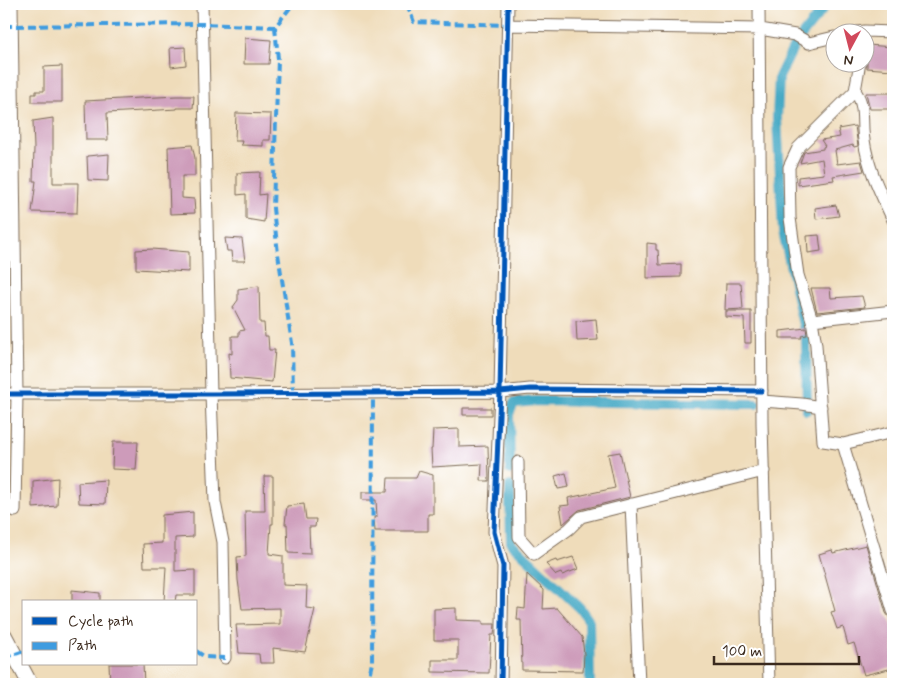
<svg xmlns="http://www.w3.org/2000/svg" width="897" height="688" viewBox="0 0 897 688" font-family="Mynerve,sans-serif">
<rect width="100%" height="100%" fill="#fff"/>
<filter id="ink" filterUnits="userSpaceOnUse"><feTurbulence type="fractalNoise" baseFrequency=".02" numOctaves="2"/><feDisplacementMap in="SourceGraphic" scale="10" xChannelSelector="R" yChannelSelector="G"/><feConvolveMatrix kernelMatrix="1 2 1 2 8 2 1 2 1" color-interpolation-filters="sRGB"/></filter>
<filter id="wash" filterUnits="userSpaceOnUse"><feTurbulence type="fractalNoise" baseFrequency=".0096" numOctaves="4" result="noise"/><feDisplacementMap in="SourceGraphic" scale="20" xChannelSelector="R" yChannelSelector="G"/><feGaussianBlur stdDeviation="1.12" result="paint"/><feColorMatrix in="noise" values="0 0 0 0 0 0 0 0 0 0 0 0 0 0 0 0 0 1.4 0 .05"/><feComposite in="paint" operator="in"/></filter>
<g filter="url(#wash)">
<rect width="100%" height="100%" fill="#efdcba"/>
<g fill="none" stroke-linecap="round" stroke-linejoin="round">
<path stroke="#45a9c5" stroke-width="10" d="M 806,410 L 807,410 L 806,339 L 783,231 L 777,118 L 779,77 L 795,44 L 827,4
M 510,470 L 509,414 L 514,403 L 536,401 L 756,404
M 510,486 L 511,543 L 580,608 L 589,621 L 590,684"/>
</g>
<g id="blocks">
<path fill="#cd9bba" d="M 245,38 L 271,40 L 269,64 L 244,64 Z
M 868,45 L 892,47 L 892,70 L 867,68 L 867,60 L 865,57 Z
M 185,47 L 186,65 L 171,67 L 170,48 Z
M 62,66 L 62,102 L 32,102 L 32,94 L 36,94 L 36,91 L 44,91 L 44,67 Z
M 866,93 L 892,93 L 892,109 L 870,109 Z
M 176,96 L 194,96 L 193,108 L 177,108 L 177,109 L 107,113 L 108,140 L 86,140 L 85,101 Z
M 236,113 L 271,114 L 270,140 L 263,140 L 263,146 L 241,145 L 242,141 L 235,141 Z
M 53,118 L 53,183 L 78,183 L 77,213 L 32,212 L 36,181 L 33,181 L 34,148 L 33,121 Z
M 855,126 L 858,146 L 854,147 L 853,145 L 835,150 L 837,164 L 861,161 L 864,171 L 833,176 L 834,180 L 798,185 L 798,177 L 824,174 L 822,159 L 800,163 L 804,152 L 823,149 L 823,147 L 825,146 L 821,140 L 840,137 L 838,129 Z
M 192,145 L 195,158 L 195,176 L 182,176 L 182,198 L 194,199 L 195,213 L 170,214 L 168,147 Z
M 109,154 L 108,181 L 88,180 L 87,156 Z
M 260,172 L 259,195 L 266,194 L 264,222 L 246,219 L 246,194 L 237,195 L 237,173 Z
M 836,205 L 839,216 L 816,219 L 815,208 Z
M 819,235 L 821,251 L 808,253 L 807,236 Z
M 225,238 L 242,239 L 245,261 L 232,261 L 231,251 L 227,251 Z
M 647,243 L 656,244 L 656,250 L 658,250 L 659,265 L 681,264 L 681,277 L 647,278 Z
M 152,249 L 189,252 L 189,272 L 136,269 L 136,250 Z
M 726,283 L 741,283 L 743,309 L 725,310 Z
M 259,286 L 260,323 L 264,323 L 265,336 L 268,336 L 269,350 L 275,350 L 272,382 L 230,378 L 229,353 L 232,354 L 232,336 L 239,336 L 239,331 L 245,330 L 233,307 L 238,300 L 238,289 Z
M 811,288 L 830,288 L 831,298 L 862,296 L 865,307 L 817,312 Z
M 726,311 L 751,311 L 751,343 L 745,343 L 744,318 L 726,317 Z
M 596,319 L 598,340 L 577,341 L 576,321 Z
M 806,328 L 807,335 L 801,336 L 802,338 L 780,338 L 780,331 Z
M 463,408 L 491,408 L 491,415 L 463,415 Z
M 459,429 L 459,447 L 488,446 L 489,481 L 481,481 L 482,464 L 432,467 L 431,449 L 432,449 L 433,430 Z
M 113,442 L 138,442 L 136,470 L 112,469 Z
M 620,452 L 630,497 L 579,510 L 563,524 L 560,506 L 569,505 L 568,498 L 615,488 L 608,454 Z
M 419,471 L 433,475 L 433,514 L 428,514 L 428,531 L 375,531 L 374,517 L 377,517 L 376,500 L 362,500 L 362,492 L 387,492 L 388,478 L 416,478 Z
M 566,473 L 569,487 L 558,489 L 555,476 Z
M 264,476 L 273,476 L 273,524 L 271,524 L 269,554 L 283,556 L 283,585 L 307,586 L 306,608 L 315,609 L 305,652 L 273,648 L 274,663 L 260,663 L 259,654 L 239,653 L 236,625 L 280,624 L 280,608 L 242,609 L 238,580 L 237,557 L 246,556 L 245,511 L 265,511 Z
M 58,478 L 57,506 L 33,508 L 33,481 Z
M 106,480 L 105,504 L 79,503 L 78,482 Z
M 304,504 L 306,519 L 316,519 L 315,527 L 309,527 L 310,554 L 288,553 L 287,524 L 285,524 L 287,506 Z
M 193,512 L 193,537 L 175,538 L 175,571 L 195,570 L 195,595 L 176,595 L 175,602 L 164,602 L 166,567 L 144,567 L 143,544 L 162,543 L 162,515 Z
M 866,545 L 886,613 L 889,617 L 893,628 L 893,668 L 864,675 L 854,643 L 848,645 L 843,627 L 837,629 L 831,612 L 835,611 L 819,554 L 832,550 L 833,553 Z
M 573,557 L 578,569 L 562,575 L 561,573 L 556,575 L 546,564 L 556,560 L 557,562 Z
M 527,574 L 544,590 L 543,609 L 557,608 L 582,637 L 584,654 L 583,671 L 522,670 L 521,620 L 517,620 L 518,608 L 525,609 Z
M 72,590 L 100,593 L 100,602 L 72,602 Z
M 456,608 L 456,620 L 483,621 L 483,624 L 495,624 L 494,635 L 491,635 L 489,673 L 432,672 L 432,660 L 458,660 L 458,640 L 434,640 L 434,609 Z
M 109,664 L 143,664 L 144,684 L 110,684 Z"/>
</g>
</g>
<g filter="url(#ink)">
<use href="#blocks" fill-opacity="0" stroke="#7a6855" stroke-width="1"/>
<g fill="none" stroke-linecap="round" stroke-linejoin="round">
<defs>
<path id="minor" d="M 12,4 L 17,394 L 15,511
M 202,4 L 211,394 L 215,502 L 223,542 L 225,658
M 759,4 L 762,423 L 769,684
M 508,25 L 760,29 L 795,35 L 809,43 L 834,37
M 857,32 L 865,31 L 893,32
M 860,62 L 855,91 L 798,148 L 789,167 L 790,218 L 798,275 L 812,320 L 816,345 L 823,441 L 843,444 L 893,432
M 855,91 C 866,105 861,123 864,140 C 868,169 881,194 893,220
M 812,320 L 893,311
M 4,394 L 211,394 L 500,392 L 530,389 L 762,391
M 762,401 L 802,404 L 821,407
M 843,444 L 893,611
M 518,462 L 519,537 L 534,554 L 569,529 L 581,517 L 764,471
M 631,504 L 639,684
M 501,684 L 503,566 L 494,532 L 500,392 L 508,4"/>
<path id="major" d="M 4,635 L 30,684"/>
</defs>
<use href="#minor" stroke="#7a6855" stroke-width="13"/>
<use href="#major" stroke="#7a6855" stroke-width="17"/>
<use href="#minor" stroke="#fff" stroke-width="11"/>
<use href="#major" stroke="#fff" stroke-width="15"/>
<path stroke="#3f9ce0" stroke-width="4" stroke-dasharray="8 4" stroke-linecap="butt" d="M 407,4 L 414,22 L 508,25
M 4,26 L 203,24 L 275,27 L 293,4
M 275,27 L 278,59 L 273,208 L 278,254 L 292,343 L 293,394
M 196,651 L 205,657 L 225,658
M 4,658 L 24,651
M 367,684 L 372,663 L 373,393"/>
<defs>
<path id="cycleway" d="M 4,394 L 211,394 L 500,392 L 530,389 L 762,391
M 501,684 L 503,566 L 494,532 L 500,392 L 508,4"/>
</defs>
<use href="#cycleway" stroke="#fff" stroke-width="8"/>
<use href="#cycleway" stroke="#0057b8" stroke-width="5"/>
</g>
</g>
<rect width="897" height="688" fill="none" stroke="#fff" stroke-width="20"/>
<rect x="22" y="600" width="175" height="65" fill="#ffffff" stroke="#b1aaa5"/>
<rect x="32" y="617" width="25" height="8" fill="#0057b8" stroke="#b1aaa5"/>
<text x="68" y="626" font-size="15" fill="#3b2a1e">Cycle path</text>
<rect x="32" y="642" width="25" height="8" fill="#3f9ce0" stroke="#b1aaa5"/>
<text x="68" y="650" font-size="15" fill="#3b2a1e">Path</text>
<g transform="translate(850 48) rotate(187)"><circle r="24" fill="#ffffff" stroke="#b1aaa5"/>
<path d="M0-4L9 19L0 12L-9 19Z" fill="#d1495b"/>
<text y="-8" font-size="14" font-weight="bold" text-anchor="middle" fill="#3b2a1e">N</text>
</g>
<path d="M714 656v8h145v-8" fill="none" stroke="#3b2a1e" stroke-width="2.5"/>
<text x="722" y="656" font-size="15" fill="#3b2a1e" stroke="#ffffff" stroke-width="4" paint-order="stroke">100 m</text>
</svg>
